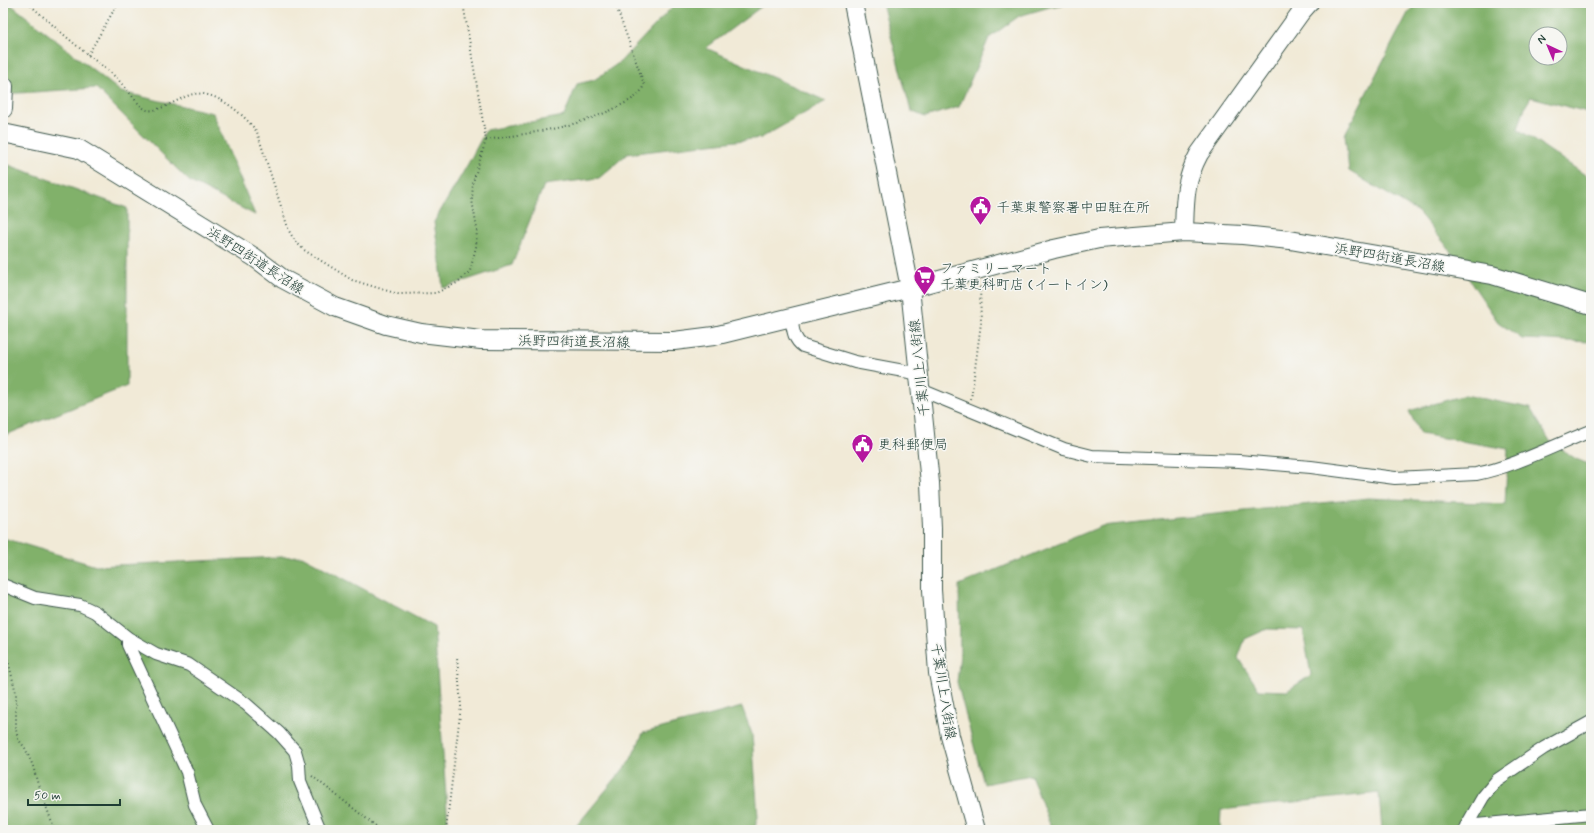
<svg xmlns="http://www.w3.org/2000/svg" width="1594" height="833" viewBox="0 0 1594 833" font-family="Mynerve,'Klee One',sans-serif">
<rect width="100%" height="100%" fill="#f6f6f2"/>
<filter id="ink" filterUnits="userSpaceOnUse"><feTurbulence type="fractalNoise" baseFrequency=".025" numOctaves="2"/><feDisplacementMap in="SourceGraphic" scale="8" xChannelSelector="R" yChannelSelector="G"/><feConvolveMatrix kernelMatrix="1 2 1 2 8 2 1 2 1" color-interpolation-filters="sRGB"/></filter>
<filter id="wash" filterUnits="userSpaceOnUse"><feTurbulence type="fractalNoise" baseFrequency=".012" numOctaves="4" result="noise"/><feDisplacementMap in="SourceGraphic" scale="16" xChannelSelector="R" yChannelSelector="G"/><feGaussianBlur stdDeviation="0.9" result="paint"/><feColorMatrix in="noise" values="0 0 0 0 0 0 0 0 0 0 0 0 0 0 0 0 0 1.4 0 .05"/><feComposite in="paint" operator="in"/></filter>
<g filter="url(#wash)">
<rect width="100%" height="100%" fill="#f1ead7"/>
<path fill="#81b16b" stroke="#507750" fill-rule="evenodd" d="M 3,3 L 9,3 L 121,92 L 213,113 L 255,215 L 189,181 L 96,88 L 3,94 Z
M 676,3 L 766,3 L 706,48 L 826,101 L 761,138 L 627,154 L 599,178 L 544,185 L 512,265 L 443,288 L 440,261 L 434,222 L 469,162 L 486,130 L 564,116 L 577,84 L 594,80 L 620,62 Z
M 882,3 L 1074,3 L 1050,7 L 1019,16 L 989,38 L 959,107 L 925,117 L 911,111 Z
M 1416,3 L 1591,3 L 1591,113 L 1531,97 L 1525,107 L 1518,129 L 1591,179 L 1591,342 L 1522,339 L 1498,322 L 1446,245 L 1418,212 L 1349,171 L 1345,134 L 1408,13 ZM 1536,34 L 1560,34 L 1560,58 L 1536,58 Z
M 3,163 L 127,208 L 127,386 L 3,436 Z
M 1465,395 L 1530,408 L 1550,441 L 1576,459 L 1591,465 L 1591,830 L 1382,830 L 1379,793 L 1221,810 L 1220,830 L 1052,830 L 1031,775 L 984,784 L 957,682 L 960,654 L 959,585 L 1102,526 L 1368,498 L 1505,504 L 1508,449 L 1420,434 L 1409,411 ZM 1267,629 L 1303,630 L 1311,675 L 1287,691 L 1259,690 L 1238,658 L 1245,639 Z
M 3,538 L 96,566 L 302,556 L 434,627 L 448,824 L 454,830 L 3,830 L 3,724 L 6,721 L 3,718 Z
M 742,707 L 752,734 L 758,817 L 754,830 L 573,830 L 630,761 L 643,733 Z"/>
</g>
<g filter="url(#ink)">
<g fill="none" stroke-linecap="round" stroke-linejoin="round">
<defs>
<path id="minor" d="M 791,317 C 793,329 793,339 803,346 L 855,362 L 920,374
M 921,390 L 1064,449 L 1092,456 L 1239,461 L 1311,467 L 1395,478 L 1476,474 C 1513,467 1555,445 1591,431
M 3,585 L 35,598 L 80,605 L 95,612 L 128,638 L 156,654 L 189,665 L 246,704 L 279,733 L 295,751 L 299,765 L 300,781 L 320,830
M 128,638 L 128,645 L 187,772 L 195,805 L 208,830
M 1466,826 L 1591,814
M 1464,830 L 1483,797 L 1497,780 L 1544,748 L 1591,722"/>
<path id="primary" d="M 853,3 L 910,288 L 930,483 L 932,528 L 932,590 L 938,673 L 950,736 L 976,830
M 3,85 L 4,86 L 3,109
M 3,133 L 79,149 L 254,257 L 283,279 L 335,307 L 386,325 L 421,333 L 481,340 L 674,341 L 714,336 L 910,288 L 1054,249 L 1099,239 L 1184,232 L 1243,235 L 1290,240 L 1492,275 L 1591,305
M 1184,232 C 1185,201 1184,182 1199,154 L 1301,12 L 1309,3"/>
</defs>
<use href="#minor" stroke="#3e574c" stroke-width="14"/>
<use href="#primary" stroke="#3e574c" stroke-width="20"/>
<path stroke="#3e574c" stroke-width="2" stroke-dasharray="1 3" stroke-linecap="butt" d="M 28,3 C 47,20 67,38 87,54 C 99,64 112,72 122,84 C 128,90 140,108 147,110 C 157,113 180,98 190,95 C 213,87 245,115 257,132 L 289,231 L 295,241 L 304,250 L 352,280 L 398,294 L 436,293 L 459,282 L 470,271 L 476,247 L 477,229 L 472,200 L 473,182 L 486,140 L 463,3
M 88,55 L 118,3
M 486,140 C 535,132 579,128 623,104 C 633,99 641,95 644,84 L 615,3
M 971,399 L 981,323 L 980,284
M 3,640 L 16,693 L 16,730 L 18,739 L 25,748 L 33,766 L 38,785 L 55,830
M 312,776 L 381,830
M 446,830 L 461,706 L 457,657"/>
<use href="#minor" stroke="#fff" stroke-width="12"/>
<use href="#primary" stroke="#fff" stroke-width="18"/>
</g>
</g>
<defs>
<symbol id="civic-pin" viewBox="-11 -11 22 30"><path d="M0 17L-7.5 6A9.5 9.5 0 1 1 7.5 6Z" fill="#b5179e" stroke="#f6f6f2"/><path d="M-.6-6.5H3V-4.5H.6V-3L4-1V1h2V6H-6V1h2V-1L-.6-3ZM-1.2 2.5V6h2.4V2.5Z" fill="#fff"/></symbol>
<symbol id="supermarket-pin" viewBox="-11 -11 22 30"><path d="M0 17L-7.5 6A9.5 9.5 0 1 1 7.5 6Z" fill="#b5179e" stroke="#f6f6f2"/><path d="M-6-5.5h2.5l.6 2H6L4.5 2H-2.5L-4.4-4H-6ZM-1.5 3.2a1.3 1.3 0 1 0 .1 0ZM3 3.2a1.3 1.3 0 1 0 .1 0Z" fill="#fff"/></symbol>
</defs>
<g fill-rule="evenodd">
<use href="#civic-pin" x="968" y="194" width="25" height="34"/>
<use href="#supermarket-pin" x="912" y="264" width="25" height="34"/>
<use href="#civic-pin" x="850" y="432" width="25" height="34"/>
</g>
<g text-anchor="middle" stroke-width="3" stroke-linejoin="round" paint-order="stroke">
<g font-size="14" fill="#1f3d34" stroke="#f6f6f2" text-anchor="start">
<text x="996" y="212">千葉東警察署中田駐在所</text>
<text x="940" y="273">ファミリーマート<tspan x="940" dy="16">千葉更科町店 (イートイン)</tspan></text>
<text x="878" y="449">更科郵便局</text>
</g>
<g font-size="14" fill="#1f3d34" stroke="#f6f6f2">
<text transform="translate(1390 257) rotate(10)" y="5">浜野四街道長沼線</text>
<text transform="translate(256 260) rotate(33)" y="5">浜野四街道長沼線</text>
<text transform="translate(574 341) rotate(1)" y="5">浜野四街道長沼線</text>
<text transform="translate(919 368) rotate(-96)" y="5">千葉川上八街線</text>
<text transform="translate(944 691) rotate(81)" y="5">千葉川上八街線</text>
</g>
</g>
<rect width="1594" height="833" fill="none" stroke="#f6f6f2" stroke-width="16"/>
<g transform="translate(1548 46) rotate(316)"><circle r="19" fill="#f6f6f2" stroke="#a0aca6"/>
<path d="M0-3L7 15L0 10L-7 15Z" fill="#b5179e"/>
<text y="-6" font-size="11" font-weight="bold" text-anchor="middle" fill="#1f3d34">N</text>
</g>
<path d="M28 799v6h92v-6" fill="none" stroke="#1f3d34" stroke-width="2"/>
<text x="34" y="799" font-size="12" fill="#1f3d34" stroke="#f6f6f2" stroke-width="3" paint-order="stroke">50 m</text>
</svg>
